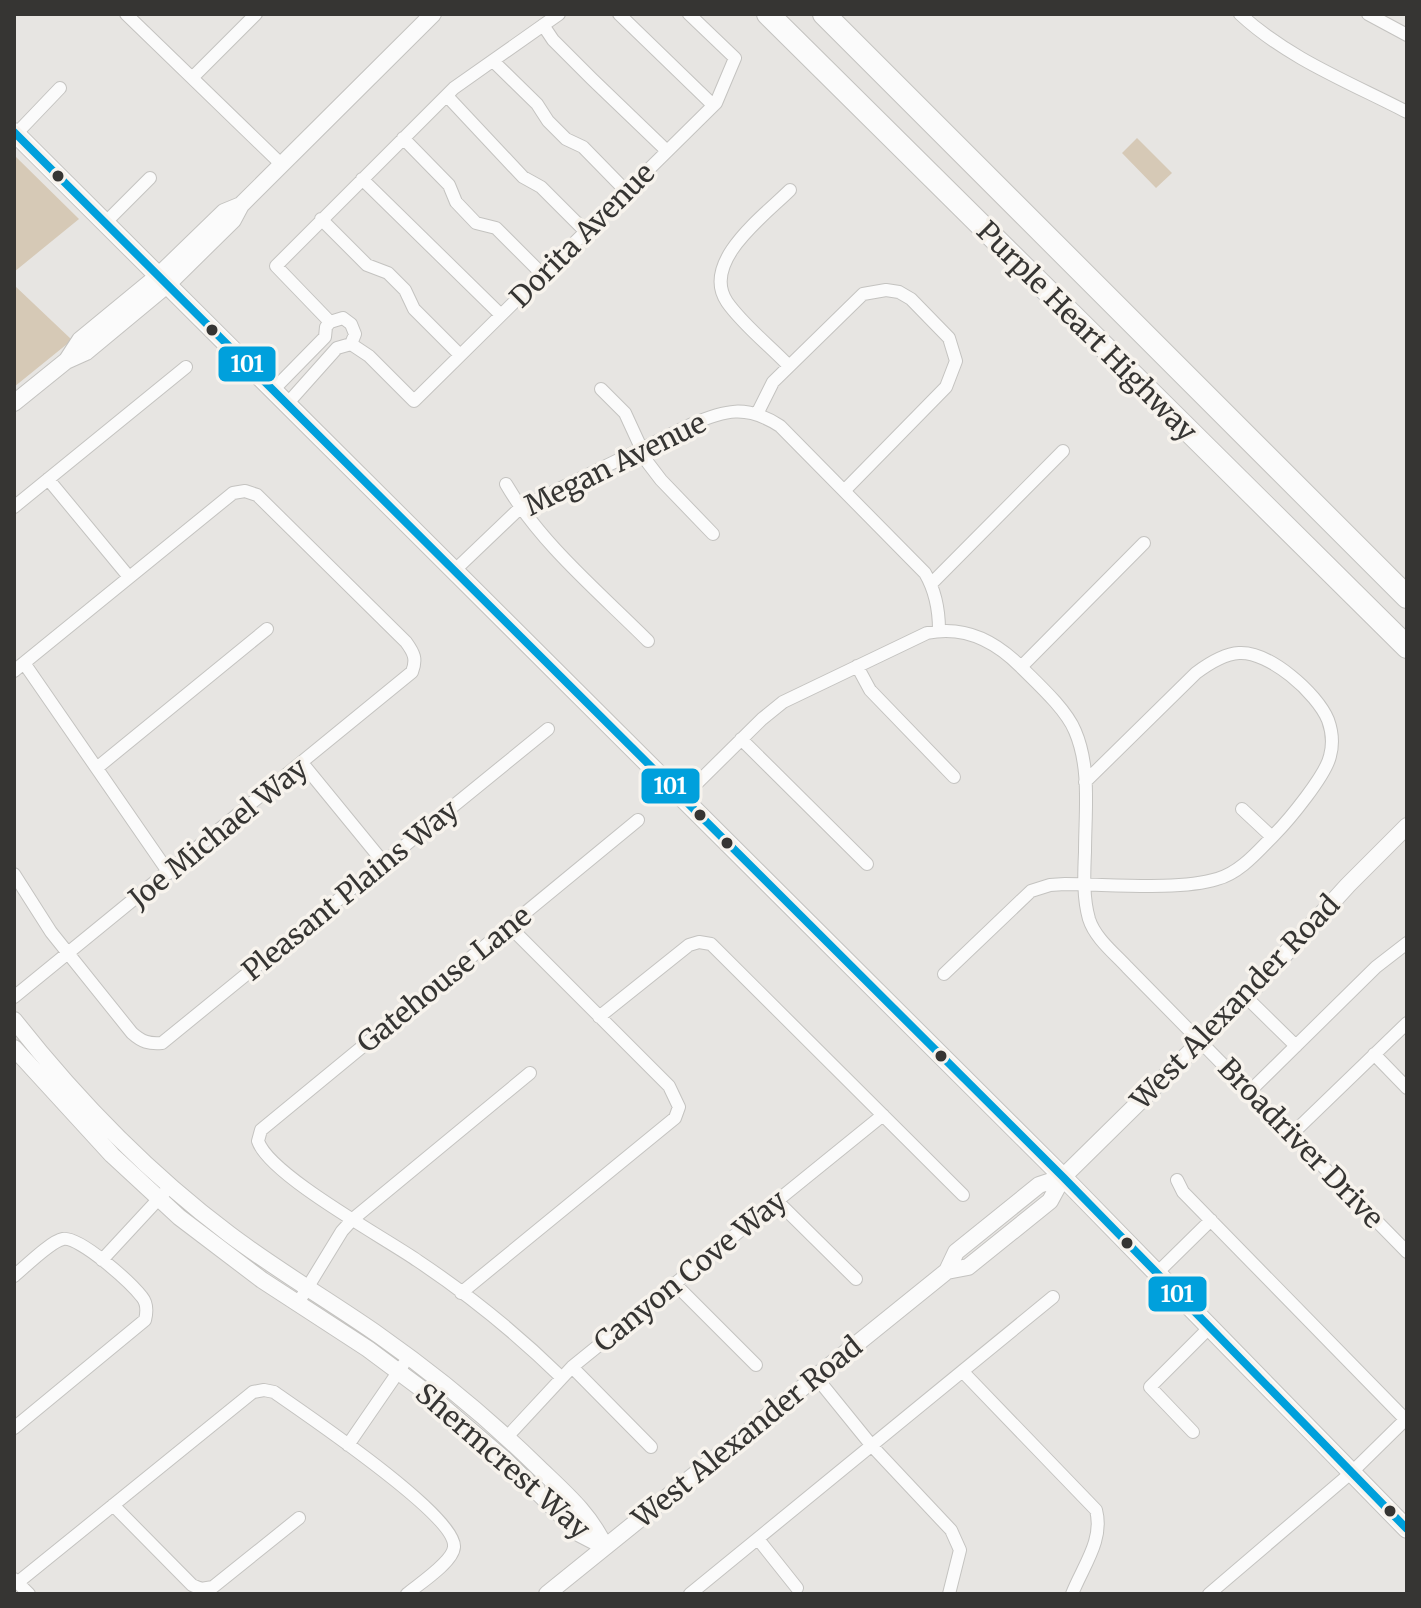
<svg xmlns="http://www.w3.org/2000/svg" width="1421" height="1608" viewBox="0 0 1421 1608" font-family="Merriweather,serif">
<rect width="100%" height="100%" fill="#e7e5e2"/>
<path fill="#d6c9b6" d="M 1137,138 L 1172,173 L 1156,188 L 1122,153 Z
M 14,155 L 79,219 L 14,272 Z
M 14,285 L 72,340 L 14,387 Z"/>
<g fill="none" stroke-linecap="round" stroke-linejoin="round">
<defs>
<path id="street" d="M 126,14 L 281,164
M 619,14 L 713,105
M 1240,14 C 1287,58 1351,83 1407,112
M 1368,14 L 1407,35
M 543,25 L 553,40 L 592,79 L 667,151
M 493,61 L 537,104 L 548,121 L 566,139 L 583,147 L 626,191
M 193,77 L 256,14
M 447,96 L 523,177 L 541,187 L 585,231
M 16,134 L 60,88
M 403,138 L 449,185 L 456,202 L 476,223 L 496,228 L 542,274
M 362,179 L 501,315
M 321,219 L 367,265 L 388,273 L 405,290 L 414,309 L 460,355
M 106,222 L 150,178
M 330,322 L 276,266 L 454,88 L 559,14
M 330,322 L 343,318 L 351,324 L 355,334 L 351,344
M 351,344 L 369,356 L 414,401 L 716,103 L 735,58 L 689,14
M 788,365 C 769,345 743,325 727,302 C 700,262 765,215 790,190
M 601,389 L 625,413 L 648,463 L 661,480 L 713,534
M 273,390 L 325,337 L 326,327 L 330,322
M 287,404 L 337,348 L 351,344
M 757,414 L 773,382 L 863,294 L 886,290 L 899,292 L 911,299 L 949,338 L 956,361 L 946,387 L 844,491
M 48,479 L 129,577
M 506,484 C 540,543 599,592 648,641
M 14,507 L 186,367
M 454,571 L 520,508 L 690,425 C 725,410 746,404 780,426 L 925,573 C 935,590 939,611 939,630
M 931,584 L 1063,451
M 24,663 L 169,873
M 857,666 L 870,690 L 954,777
M 1021,667 L 1144,543
M 14,671 L 233,493 L 245,491 L 257,495 L 406,642 C 414,653 417,659 412,672 L 14,997
M 741,739 L 867,864
M 303,764 L 384,863
M 98,767 L 267,629
M 682,798 L 762,719 L 783,702 L 927,633 C 964,625 994,640 1020,666 C 1037,683 1066,709 1075,731 C 1091,768 1085,812 1085,852 C 1084,874 1083,898 1089,919 C 1095,938 1114,953 1127,967 L 1407,1252
M 1242,809 L 1272,837
M 14,874 L 51,932 L 132,1033 C 142,1042 149,1044 162,1043 L 548,729
M 944,974 L 1031,891 L 1050,885 L 1065,884 C 1108,884 1178,891 1217,879 C 1240,873 1258,851 1274,835 C 1289,820 1326,775 1330,756 C 1333,745 1332,731 1328,720 C 1317,693 1269,651 1239,653 C 1223,654 1208,664 1196,673 L 1085,782
M 1246,997 L 1296,1046
M 599,1017 L 689,945 L 699,942 L 711,944 L 963,1195
M 1374,1054 L 1407,1088
M 1250,1091 L 1376,967 L 1407,943
M 1292,1134 L 1407,1023
M 1177,1180 L 1183,1192 L 1407,1421
M 776,1200 L 856,1279
M 102,1260 L 165,1192
M 1156,1274 L 1211,1220
M 14,1276 C 25,1267 51,1241 63,1239 C 80,1236 131,1283 142,1297 C 147,1303 147,1312 145,1320 L 14,1428
M 674,1283 L 756,1365
M 461,1293 L 675,1118 L 679,1107 L 669,1086 L 509,926
M 298,1303 L 342,1231 L 353,1219 L 530,1073
M 572,1367 L 651,1447
M 963,1372 L 1096,1510 C 1104,1540 1083,1566 1072,1594
M 561,1377 C 517,1334 469,1295 418,1261 C 385,1238 269,1175 258,1141 L 261,1130 L 638,820
M 816,1377 L 872,1446 L 951,1530 L 960,1550 L 949,1594
M 1193,1432 L 1150,1387 L 1209,1328
M 507,1437 L 572,1367 L 883,1115
M 348,1445 L 403,1365
M 113,1505 L 192,1585 L 201,1589 L 213,1587 L 299,1518
M 758,1539 L 797,1588
M 14,1579 L 29,1594
M 17,1583 L 253,1392 L 264,1390 L 274,1392 C 304,1413 457,1516 454,1547 C 453,1562 419,1584 407,1594
M 690,1594 L 1053,1297
M 1209,1594 L 1352,1472 L 1407,1418"/>
<path id="secondary" d="M 67,360 L 80,340 L 159,275 L 224,212 L 241,205
M 14,403 L 66,361 L 86,352 L 168,284 L 233,220 L 241,205 L 433,14
M 14,1020 C 77,1100 148,1173 229,1234 C 278,1271 330,1301 380,1336 C 437,1376 490,1420 539,1468 C 565,1493 590,1514 605,1547
M 14,1048 L 112,1155 L 179,1217 L 262,1280 L 368,1349 L 427,1393 L 504,1459 L 580,1534 L 605,1547
M 947,1271 L 968,1267 L 1050,1201 L 1063,1177 L 1246,997 L 1348,885 L 1407,826
M 547,1594 L 947,1271 L 956,1252 L 1039,1185 L 1063,1177"/>
<path id="primary" d="M 14,132 L 1063,1177 L 1407,1529"/>
<path id="highway" d="M 768,14 L 1407,647
M 824,14 L 1407,597"/>
</defs>
<use href="#street" stroke="#c4c3c0" stroke-width="14"/>
<use href="#secondary" stroke="#c4c3c0" stroke-width="18"/>
<use href="#primary" stroke="#c4c3c0" stroke-width="20"/>
<use href="#highway" stroke="#c4c3c0" stroke-width="24"/>
<use href="#street" stroke="#fbfbfb" stroke-width="12"/>
<use href="#secondary" stroke="#fbfbfb" stroke-width="16"/>
<use href="#primary" stroke="#fbfbfb" stroke-width="18"/>
<use href="#highway" stroke="#fbfbfb" stroke-width="22"/>
<defs>
<path id="bus-1" d="M 14,132 L 1063,1177 L 1407,1529"/>
</defs>
<use href="#bus-1" stroke="#f7f3ed" stroke-width="14"/>
<use href="#bus-1" stroke="#00a0dc" stroke-width="8"/>
</g>
<g fill="#363533" stroke="#f7f3ed" stroke-width="3">
<circle cx="58" cy="176" r="7"/>
<circle cx="212" cy="330" r="7"/>
<circle cx="700" cy="815" r="7"/>
<circle cx="727" cy="843" r="7"/>
<circle cx="941" cy="1056" r="7"/>
<circle cx="1127" cy="1243" r="7"/>
<circle cx="1390" cy="1511" r="7"/>
</g>
<g text-anchor="middle" stroke-width="7" stroke-linejoin="round" paint-order="stroke">
<g font-size="28" fill="#363533" stroke="#f7f3ed">
<text transform="translate(582 235) rotate(-45)" y="10">Dorita Avenue</text>
<text transform="translate(1087 331) rotate(45)" y="10">Purple Heart Highway</text>
<text transform="translate(615 464) rotate(-26)" y="10">Megan Avenue</text>
<text transform="translate(218 833) rotate(-39)" y="10">Joe Michael Way</text>
<text transform="translate(350 890) rotate(-39)" y="10">Pleasant Plains Way</text>
<text transform="translate(444 979) rotate(-39)" y="10">Gatehouse Lane</text>
<text transform="translate(1235 1002) rotate(-46)" y="10">West Alexander Road</text>
<text transform="translate(1301 1143) rotate(46)" y="10">Broadriver Drive</text>
<text transform="translate(690 1271) rotate(-39)" y="10">Canyon Cove Way</text>
<text transform="translate(747 1432) rotate(-39)" y="10">West Alexander Road</text>
<text transform="translate(503 1461) rotate(41)" y="10">Shermcrest Way</text>
</g>
</g>
<g stroke="#f7f3ed" stroke-width="3">
<rect x="217" y="345" width="60" height="38" rx="8" fill="#00a0dc"/>
<rect x="640" y="767" width="61" height="38" rx="8" fill="#00a0dc"/>
<rect x="1147" y="1275" width="61" height="38" rx="8" fill="#00a0dc"/>
</g>
<g font-size="22" text-anchor="middle" font-weight="bold" fill="#fff">
<text x="247" y="372">101</text>
<text x="670" y="794">101</text>
<text x="1177" y="1302">101</text>
</g>
<rect width="1421" height="1608" fill="none" stroke="#363533" stroke-width="32"/>
</svg>
